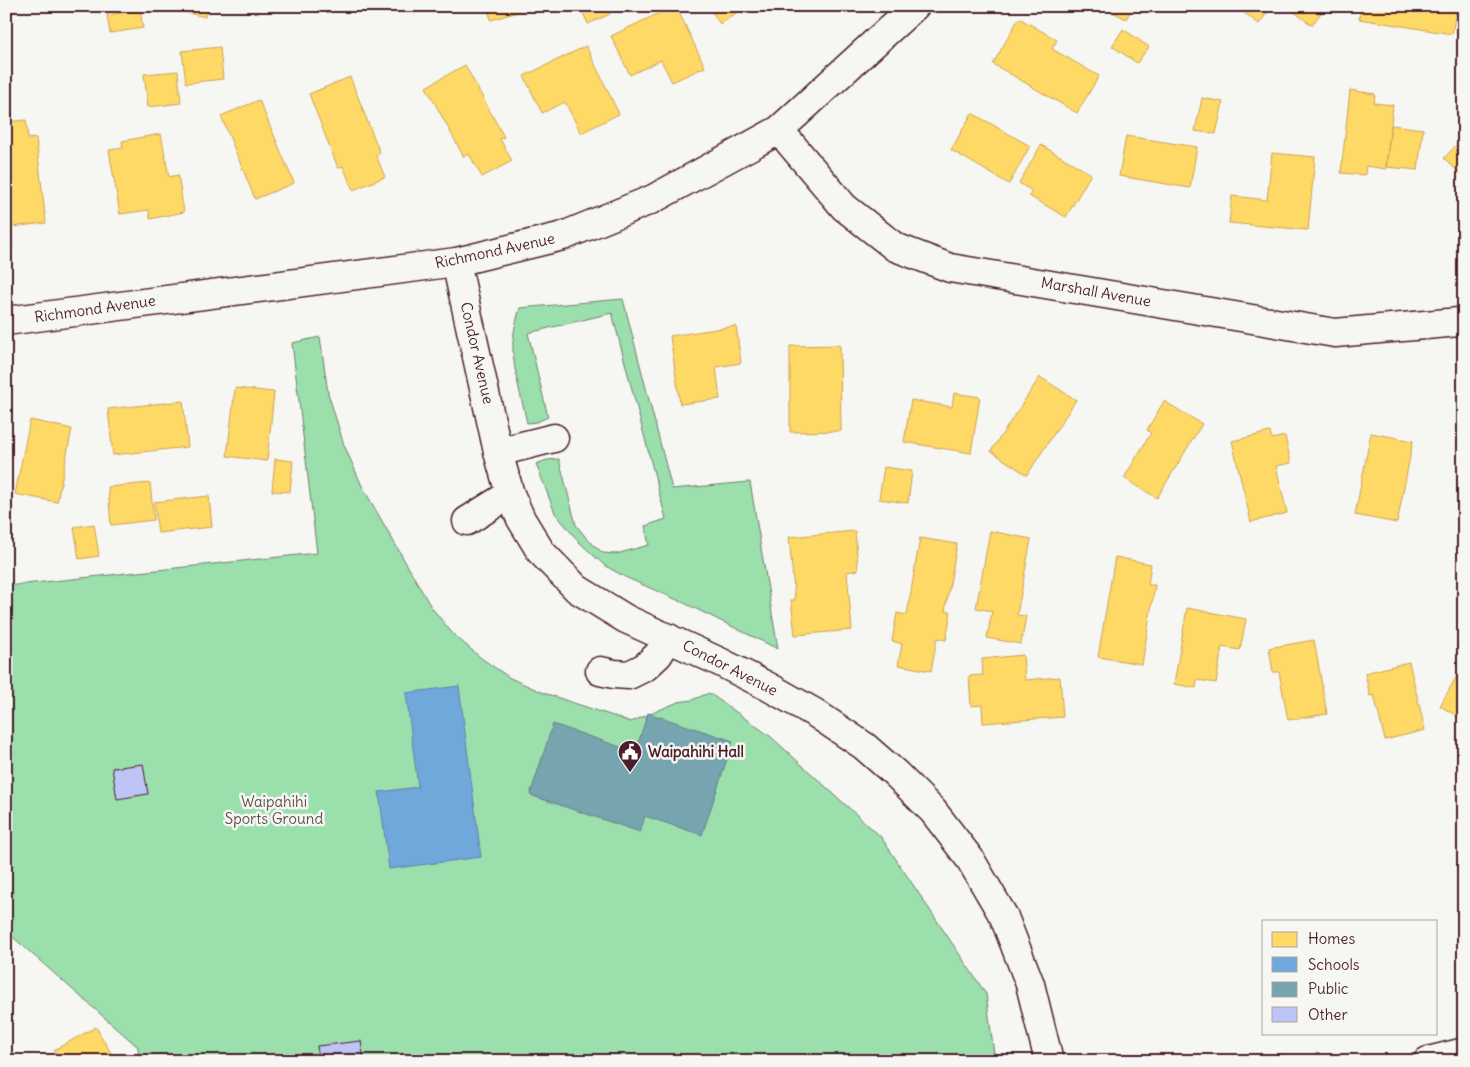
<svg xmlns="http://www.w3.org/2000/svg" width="1470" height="1067" viewBox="0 0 1470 1067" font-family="Delius,sans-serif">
<rect width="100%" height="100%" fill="#f6f6f2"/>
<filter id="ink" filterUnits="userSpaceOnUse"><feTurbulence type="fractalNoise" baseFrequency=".02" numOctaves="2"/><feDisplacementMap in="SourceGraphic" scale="10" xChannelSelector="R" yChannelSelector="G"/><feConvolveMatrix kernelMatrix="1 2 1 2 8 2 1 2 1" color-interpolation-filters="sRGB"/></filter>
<g filter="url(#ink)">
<path fill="#9adfac" stroke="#727f6c" d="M 623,299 L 672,489 L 750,482 L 778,649 L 682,602 L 625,577 L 604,565 L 579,542 L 555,513 L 536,464 L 547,460 L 559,459 L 576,525 L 588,540 L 603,553 L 616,554 L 649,545 L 645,526 L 666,519 L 612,313 L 528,333 L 548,417 L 537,422 L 527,423 C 522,399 514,374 513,350 C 512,336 516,321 520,308 Z
M 320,337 L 328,393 L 344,445 L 362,486 L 431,607 L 453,634 L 481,658 L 510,678 L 544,693 L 631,722 L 678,702 L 692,700 L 709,693 L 770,736 L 881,837 L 986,994 L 995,1061 L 139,1061 L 138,1047 L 6,931 L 6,586 L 317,553 L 292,343 Z"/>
<path fill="#ffd966" stroke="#c9a154" d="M 6,6 L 21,6 L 6,15 Z
M 158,6 L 208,6 L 205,17 Z
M 487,6 L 523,6 L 524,10 L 491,20 Z
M 580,6 L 606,6 L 610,14 L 588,24 Z
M 674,6 L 676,6 L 705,67 L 672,82 L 661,60 L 630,75 L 611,36 Z
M 708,6 L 746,6 L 720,24 Z
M 1102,6 L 1133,6 L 1126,19 Z
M 1235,6 L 1272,6 L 1259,24 Z
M 1286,6 L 1326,6 L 1312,25 Z
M 1361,6 L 1457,6 L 1452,34 L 1359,19 Z
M 140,10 L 143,28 L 110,33 L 107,15 Z
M 1019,18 L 1057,40 L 1052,49 L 1099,76 L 1077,113 L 993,64 Z
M 1123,29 L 1149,47 L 1137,63 L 1112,46 Z
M 586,46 L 619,114 L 581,133 L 565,102 L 542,113 L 524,76 Z
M 220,47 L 223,79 L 186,83 L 182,51 Z
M 465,65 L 504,137 L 500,139 L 512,161 L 482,177 L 469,154 L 464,157 L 426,87 Z
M 178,71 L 181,103 L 148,107 L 144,74 Z
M 350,77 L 380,153 L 376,155 L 385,177 L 353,190 L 343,166 L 338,168 L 309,94 Z
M 1350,90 L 1375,94 L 1374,103 L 1393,105 L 1386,169 L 1366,166 L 1365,175 L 1341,173 Z
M 1202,98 L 1223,102 L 1216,134 L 1195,131 Z
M 259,100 L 294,183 L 255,199 L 221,116 Z
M 972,113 L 1030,146 L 1009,184 L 951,150 Z
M 26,120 L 28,139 L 36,138 L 46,223 L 11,227 L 13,245 L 6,245 L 6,122 Z
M 1391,125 L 1423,129 L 1418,170 L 1386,167 Z
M 161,134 L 169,177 L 178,175 L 184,212 L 150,219 L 149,210 L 120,214 L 109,150 L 123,148 L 122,141 Z
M 1126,136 L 1197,147 L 1190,188 L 1119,176 Z
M 1464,137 L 1464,178 L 1444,158 Z
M 1041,145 L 1091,174 L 1066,217 L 1029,196 L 1032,191 L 1019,183 Z
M 1272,153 L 1315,157 L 1308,230 L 1229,223 L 1232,196 L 1267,200 Z
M 736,326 L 741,363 L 716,367 L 720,399 L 680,404 L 670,336 Z
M 840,345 L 841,431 L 790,432 L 790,346 Z
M 1040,377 L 1076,400 L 1027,475 L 991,451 Z
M 235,388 L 274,392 L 267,461 L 227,456 Z
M 954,393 L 980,397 L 971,453 L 904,442 L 911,400 L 952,407 Z
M 183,401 L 188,447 L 113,455 L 108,409 Z
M 1164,401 L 1202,424 L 1157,498 L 1124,478 L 1151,433 L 1147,430 Z
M 30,420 L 72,429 L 57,502 L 15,494 Z
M 1270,432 L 1272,439 L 1285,436 L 1291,463 L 1276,466 L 1287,513 L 1251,522 L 1232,441 Z
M 1371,433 L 1413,441 L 1397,523 L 1355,515 Z
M 275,459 L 293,461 L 290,492 L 272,491 Z
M 884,467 L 912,471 L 908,503 L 879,499 Z
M 150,483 L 154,520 L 111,525 L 108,487 Z
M 209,496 L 212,527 L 158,533 L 154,502 Z
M 94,524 L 99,556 L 79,559 L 74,527 Z
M 855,531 L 858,570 L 847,572 L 852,630 L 795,635 L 791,600 L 795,600 L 789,537 Z
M 990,531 L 1031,539 L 1017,615 L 1026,616 L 1021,644 L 987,638 L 992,611 L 976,608 Z
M 920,538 L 957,544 L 945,611 L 951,612 L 946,640 L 937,638 L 931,671 L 898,665 L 902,644 L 892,641 L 897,613 L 907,615 Z
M 1115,557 L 1151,564 L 1148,585 L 1155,585 L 1142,664 L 1098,657 Z
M 1187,608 L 1246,619 L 1240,650 L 1222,647 L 1216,683 L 1197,680 L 1196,688 L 1174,684 Z
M 1314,640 L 1327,714 L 1288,720 L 1279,672 L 1273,672 L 1269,648 Z
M 1023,655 L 1025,680 L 1060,677 L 1063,717 L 983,723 L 982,705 L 971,706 L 969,676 L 983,675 L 982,659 Z
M 1409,662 L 1425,730 L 1385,740 L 1374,695 L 1370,696 L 1365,673 Z
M 1464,663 L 1464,720 L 1440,706 Z
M 96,1027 L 112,1055 L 102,1061 L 60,1061 L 54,1050 Z"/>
<path fill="#6fa8dc" stroke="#647fa7" d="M 459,686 L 481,857 L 389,869 L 379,792 L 418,787 L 406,693 Z"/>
<path fill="#76a5af" stroke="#697d87" d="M 648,713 L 733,741 L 702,835 L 645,816 L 640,832 L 530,795 L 553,724 L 635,752 Z"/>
<path fill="#bec4f6" stroke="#4a1f2b" d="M 143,764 L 148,794 L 117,799 L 112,768 Z
M 361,1041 L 364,1061 L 319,1061 L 317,1046 Z"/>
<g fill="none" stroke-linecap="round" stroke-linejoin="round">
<defs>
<path id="minor" d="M 779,130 L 844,207 L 895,247 L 950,268 L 1335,333 L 1459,322 L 1464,321
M 456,262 L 498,452 L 510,494 L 521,519 L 541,552 L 577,589 L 626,619 L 720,662 L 769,687 L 815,713 L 864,746 L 896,774 L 933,811 L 970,859 L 1004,917 L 1030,984 L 1049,1061
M 6,321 L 456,262 L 563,236 L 653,199 L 779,130 L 915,6
M 498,452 L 554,438
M 467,521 L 510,494
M 600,671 L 614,674 L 629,675 L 645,667 L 658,655 L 669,638
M 1428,1061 L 1464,1052"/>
</defs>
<use href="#minor" stroke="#4a1f2b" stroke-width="31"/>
<use href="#minor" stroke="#f6f6f2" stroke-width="28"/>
</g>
</g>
<defs>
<symbol id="civic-pin" viewBox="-11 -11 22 30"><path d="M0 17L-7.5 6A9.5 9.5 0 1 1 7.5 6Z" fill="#4a1f2b" stroke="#f6f6f2"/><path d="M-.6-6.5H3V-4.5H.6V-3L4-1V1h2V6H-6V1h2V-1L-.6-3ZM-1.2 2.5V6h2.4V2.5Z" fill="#fff"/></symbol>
</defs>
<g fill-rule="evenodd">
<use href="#civic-pin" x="616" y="738" width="28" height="38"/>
</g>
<g text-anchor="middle" stroke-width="5" stroke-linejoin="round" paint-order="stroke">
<g font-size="15" fill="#4a1f2b" stroke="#f6f6f2">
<text transform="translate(495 251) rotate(-12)" y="5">Richmond Avenue</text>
<text transform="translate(1096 292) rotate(10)" y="5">Marshall Avenue</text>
<text transform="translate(95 309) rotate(-8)" y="5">Richmond Avenue</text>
<text transform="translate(477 353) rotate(77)" y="5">Condor Avenue</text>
<text transform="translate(730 668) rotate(27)" y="5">Condor Avenue</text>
</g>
<g font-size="15" font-weight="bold" fill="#4a1f2b" stroke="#f6f6f2" text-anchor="start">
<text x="648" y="757">Waipahihi Hall</text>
</g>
<g font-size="15" fill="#5e4f4b" stroke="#f6f6f2">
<text x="274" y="807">Waipahihi<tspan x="274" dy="17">Sports Ground</tspan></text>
</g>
</g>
<rect width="1470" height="1067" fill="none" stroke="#f6f6f2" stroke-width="25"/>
<rect x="12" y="12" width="1445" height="1042" fill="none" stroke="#4a1f2b" stroke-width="2" filter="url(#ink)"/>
<rect x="1262" y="920" width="175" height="115" fill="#f6f6f2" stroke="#b1a0a2"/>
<rect x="1272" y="932" width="25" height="15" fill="#ffd966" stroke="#b1a0a2"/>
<text x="1308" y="944" font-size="15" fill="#4a1f2b">Homes</text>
<rect x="1272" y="957" width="25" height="15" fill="#6fa8dc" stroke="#b1a0a2"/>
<text x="1308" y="970" font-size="15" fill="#4a1f2b">Schools</text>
<rect x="1272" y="982" width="25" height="15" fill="#76a5af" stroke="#b1a0a2"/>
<text x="1308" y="994" font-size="15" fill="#4a1f2b">Public</text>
<rect x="1272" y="1007" width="25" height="15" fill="#bec4f6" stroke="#b1a0a2"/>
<text x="1308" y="1020" font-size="15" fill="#4a1f2b">Other</text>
</svg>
